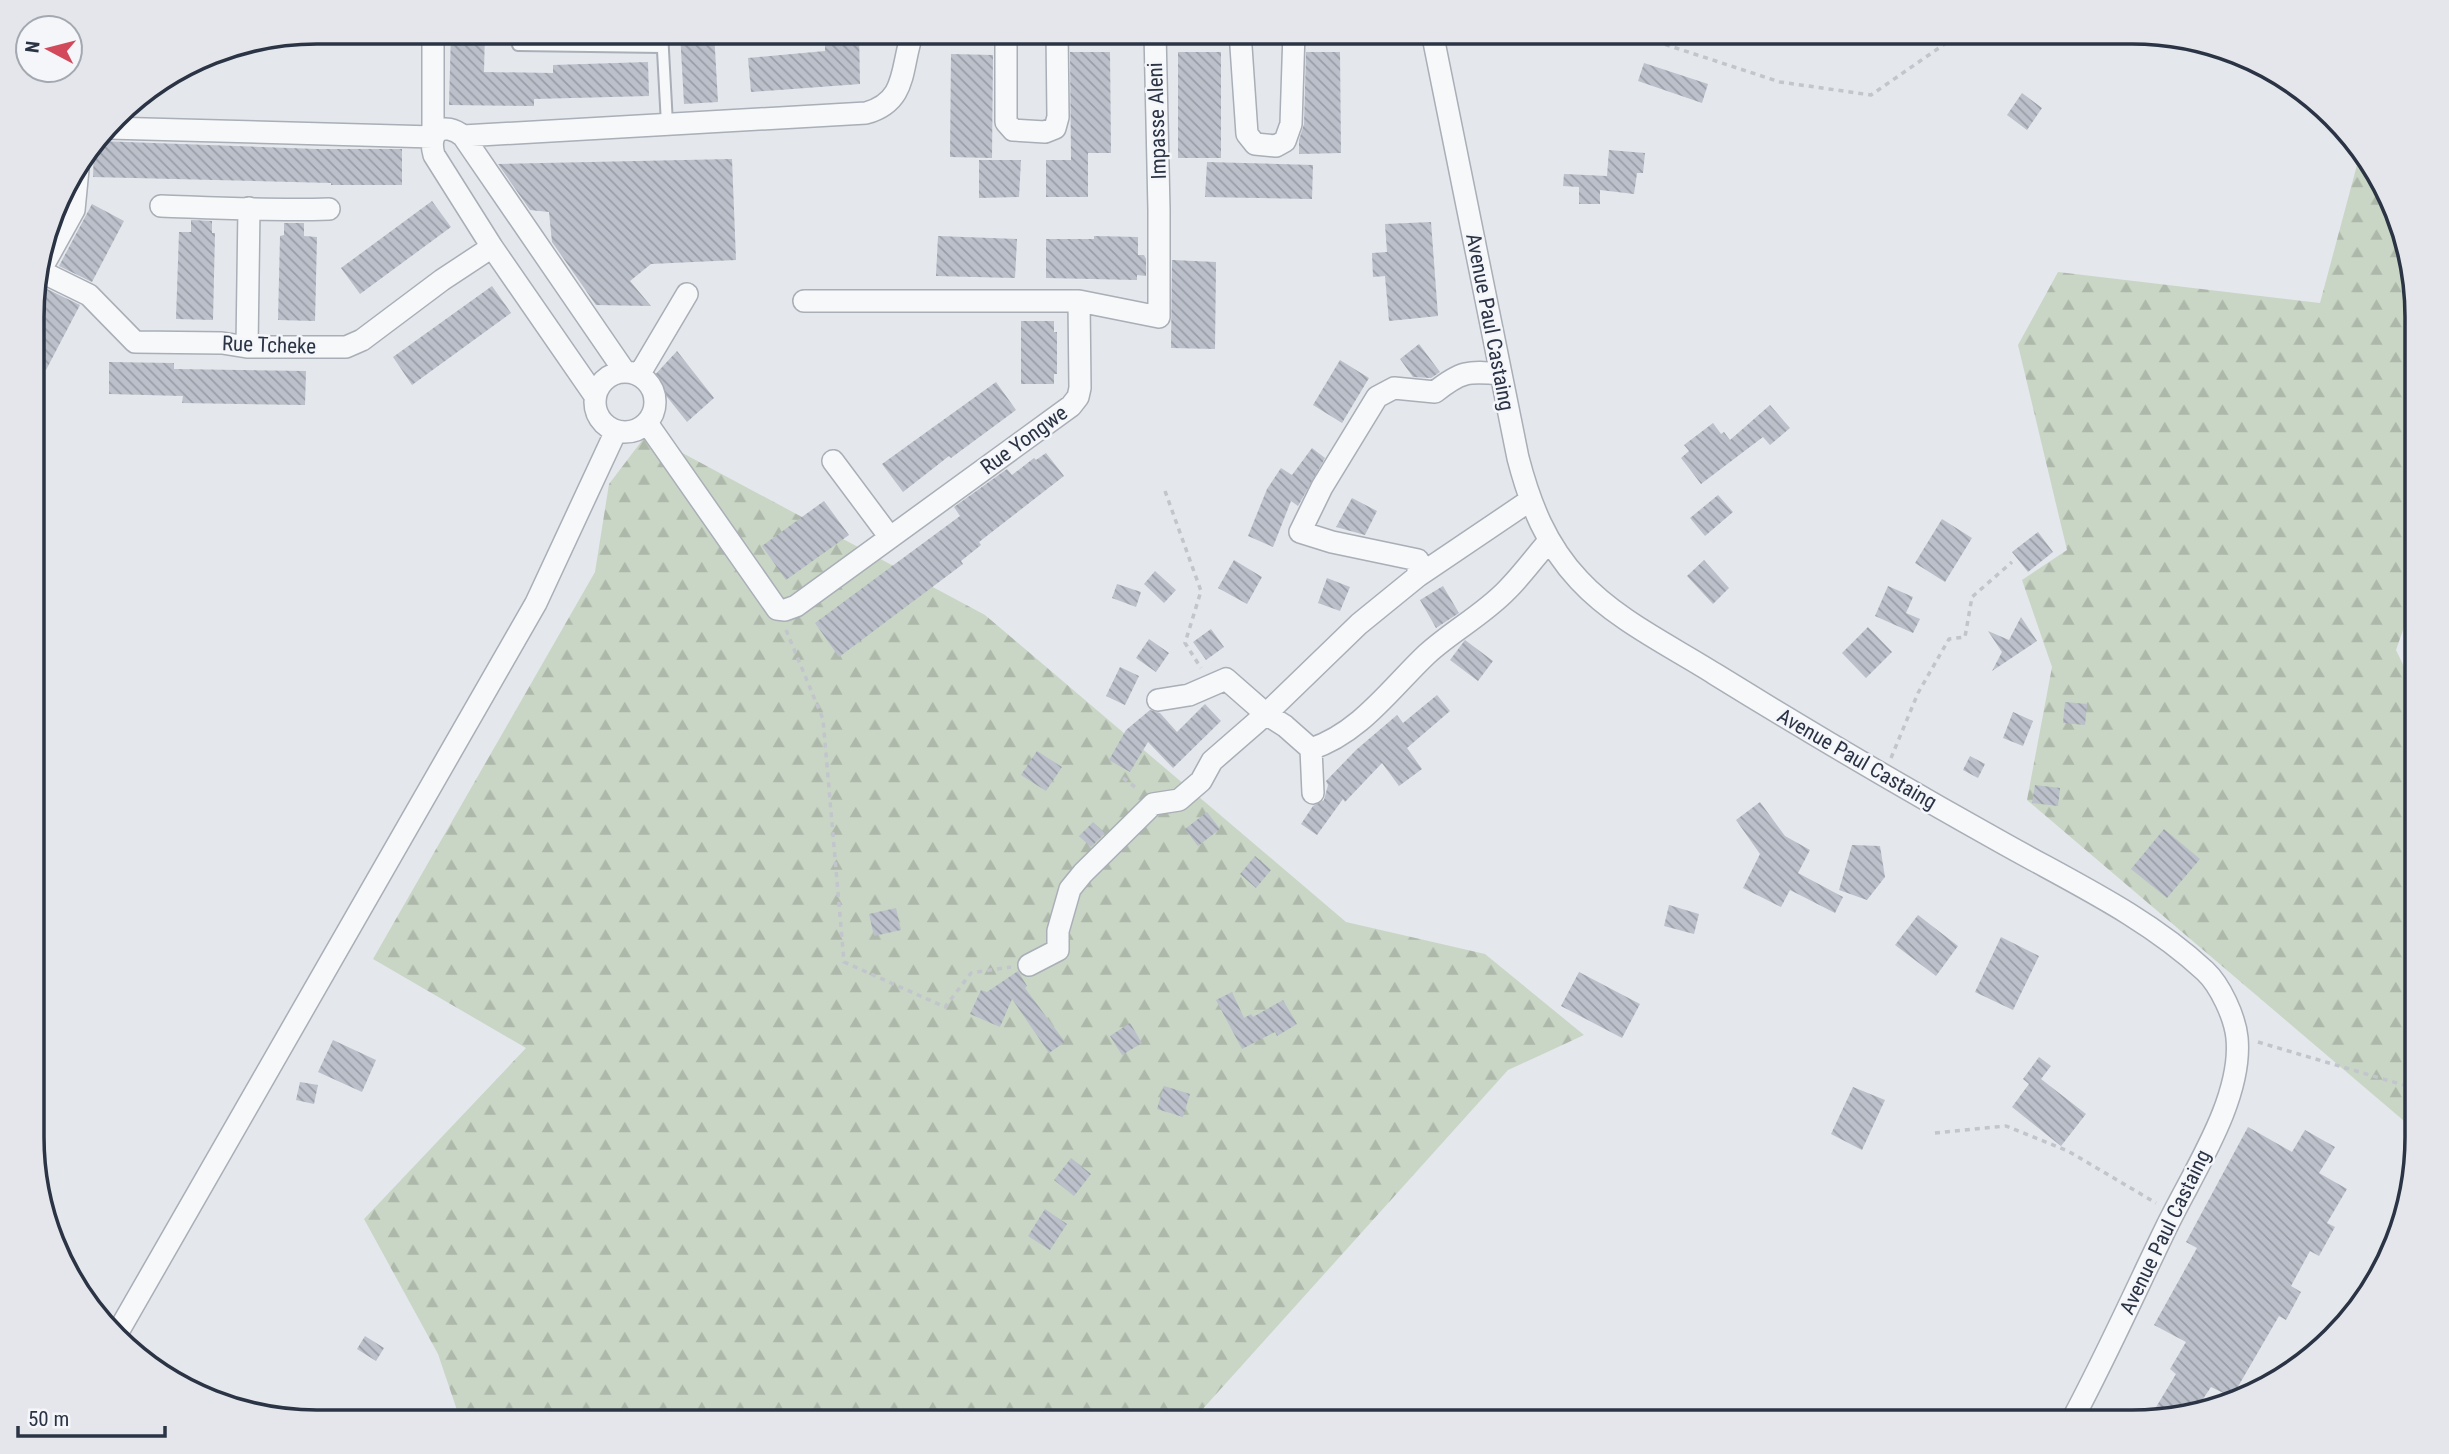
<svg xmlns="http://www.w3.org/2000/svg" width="2449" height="1454" viewBox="0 0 2449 1454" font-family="'Roboto Condensed',sans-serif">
<defs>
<pattern id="forest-firs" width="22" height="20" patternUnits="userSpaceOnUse" patternTransform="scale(1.75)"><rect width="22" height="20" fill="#c9d6c5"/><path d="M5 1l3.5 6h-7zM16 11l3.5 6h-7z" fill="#adb8ab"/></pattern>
<pattern id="building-back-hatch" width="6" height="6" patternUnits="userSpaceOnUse" patternTransform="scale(1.75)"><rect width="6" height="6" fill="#bbc0ca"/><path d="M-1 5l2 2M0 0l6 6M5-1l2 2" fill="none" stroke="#989da6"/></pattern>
</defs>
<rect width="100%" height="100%" fill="#e4e7ec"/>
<path fill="url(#forest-firs)" d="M 2361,150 L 2379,174 L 2417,298 L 2417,590 L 2396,650 L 2417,694 L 2417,1132 L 2027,800 L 2052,667 L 2022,580 L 2067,550 L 2018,345 L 2058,272 L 2320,303 Z
M 647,434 L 985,615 L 1346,922 L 1485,954 L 1584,1035 L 1508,1070 L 1191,1422 L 461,1422 L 438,1354 L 364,1219 L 526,1048 L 373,959 L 595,572 L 609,484 Z"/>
<path fill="url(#building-back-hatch)" d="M 451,32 L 485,32 L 484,72 L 553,73 L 553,65 L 648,62 L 649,96 L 534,99 L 534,106 L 449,105 Z
M 680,32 L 714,32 L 718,102 L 684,104 Z
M 825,32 L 859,32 L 860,84 L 751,92 L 748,58 L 825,51 Z
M 1070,52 L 1110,52 L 1111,153 L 1088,153 L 1088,197 L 1046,197 L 1046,160 L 1071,160 Z
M 1178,52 L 1221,52 L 1221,158 L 1178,158 Z
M 1306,52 L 1340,52 L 1341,153 L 1299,154 L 1299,140 L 1304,124 Z
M 951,54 L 993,55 L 992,158 L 950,157 Z
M 1644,63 L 1708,84 L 1702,103 L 1638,81 Z
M 2022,93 L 2042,108 L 2027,130 L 2007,115 Z
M 99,141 L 317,149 L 402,149 L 402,185 L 331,185 L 331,183 L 93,177 L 94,147 Z
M 1609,150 L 1645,153 L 1643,173 L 1637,173 L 1634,194 L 1600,190 L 1600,204 L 1579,204 L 1579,187 L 1563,186 L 1564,174 L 1607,176 Z
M 732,159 L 736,260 L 651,264 L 630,281 L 651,306 L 596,305 L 552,242 L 549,212 L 530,210 L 498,164 Z
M 979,160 L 1021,160 L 1019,197 L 979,198 Z
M 1207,162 L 1313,165 L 1312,199 L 1205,197 Z
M 432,201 L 451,227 L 360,294 L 341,268 Z
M 92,204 L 124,221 L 92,282 L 59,266 Z
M 191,220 L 212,221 L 212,233 L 215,233 L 213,320 L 176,319 L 179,232 L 191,232 Z
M 1431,222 L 1438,316 L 1389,321 L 1385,276 L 1373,277 L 1372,253 L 1387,252 L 1385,224 Z
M 284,223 L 304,223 L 304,236 L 317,237 L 315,321 L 278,320 L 280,236 L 284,235 Z
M 938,236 L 1017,239 L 1015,278 L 936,276 Z
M 1094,236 L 1138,237 L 1138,255 L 1144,255 L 1146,259 L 1146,276 L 1137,275 L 1137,280 L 1046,278 L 1046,239 L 1094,239 Z
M 1172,260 L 1216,262 L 1215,349 L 1171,348 Z
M 492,286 L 511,313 L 412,385 L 393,357 Z
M 47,289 L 80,305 L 46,370 L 34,363 L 34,314 Z
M 1021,321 L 1054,321 L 1054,332 L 1057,332 L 1057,374 L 1054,374 L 1054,384 L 1021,384 Z
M 1419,344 L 1440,372 L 1431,378 L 1413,377 L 1400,359 Z
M 677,351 L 714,398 L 687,422 L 652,378 Z
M 1340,360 L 1369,378 L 1342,423 L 1313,405 Z
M 109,362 L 174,363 L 174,369 L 306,371 L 305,405 L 182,403 L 183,396 L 109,394 Z
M 996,382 L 1016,410 L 951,458 L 949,456 L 903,492 L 882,464 Z
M 1770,405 L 1790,428 L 1770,445 L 1763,437 L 1701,484 L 1681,458 L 1689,451 L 1684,445 L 1713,423 L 1721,434 L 1724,432 L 1730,440 Z
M 1312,448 L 1325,458 L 1298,506 L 1291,501 L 1273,547 L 1248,536 L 1267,489 L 1281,468 L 1292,475 Z
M 1046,453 L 1064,476 L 979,542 L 981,545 L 961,561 L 963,564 L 839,657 L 815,623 L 960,516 L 954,507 L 1007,469 L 1012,475 L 1034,458 L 1036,460 Z
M 1718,495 L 1733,512 L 1705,536 L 1690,518 Z
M 1352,498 L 1377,511 L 1365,535 L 1336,527 Z
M 824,501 L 849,535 L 786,580 L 762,546 Z
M 1942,519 L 1972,538 L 1945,582 L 1915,563 Z
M 2038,532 L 2053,552 L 2028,572 L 2012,552 Z
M 1234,560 L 1262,577 L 1247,604 L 1218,588 Z
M 1704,560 L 1729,588 L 1713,604 L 1687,576 Z
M 1155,571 L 1176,590 L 1164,603 L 1144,584 Z
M 1327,578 L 1350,587 L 1340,611 L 1318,603 Z
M 1117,584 L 1141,592 L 1136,607 L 1112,598 Z
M 1443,586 L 1459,613 L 1436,628 L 1420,600 Z
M 1888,586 L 1913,597 L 1906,613 L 1920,619 L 1913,633 L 1875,616 Z
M 2021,617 L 2037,641 L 1992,671 L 2002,652 L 1988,631 L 2009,640 Z
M 1868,627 L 1892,652 L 1866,678 L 1842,653 Z
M 1211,629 L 1224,647 L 1206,660 L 1193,642 Z
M 1149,639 L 1169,653 L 1156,672 L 1136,658 Z
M 1465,640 L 1493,661 L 1478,681 L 1450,660 Z
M 1120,667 L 1139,676 L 1125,705 L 1106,696 Z
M 1437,695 L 1450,711 L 1407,748 L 1422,769 L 1399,786 L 1382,763 L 1345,802 L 1343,799 L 1317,835 L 1301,824 L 1313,806 L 1324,800 L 1328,785 L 1326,781 L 1356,750 L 1397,715 L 1403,723 Z
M 2065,702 L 2087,704 L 2085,725 L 2063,723 Z
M 1205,704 L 1221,721 L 1173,768 L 1148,742 L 1130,772 L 1109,760 L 1126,730 L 1150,710 L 1160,713 L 1177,732 Z
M 2013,712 L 2033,721 L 2023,746 L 2003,738 Z
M 1037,751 L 1062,767 L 1046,791 L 1021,775 Z
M 1970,756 L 1985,764 L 1978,778 L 1963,770 Z
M 2035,785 L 2060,788 L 2058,806 L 2032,803 Z
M 1760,802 L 1785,836 L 1810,850 L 1798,873 L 1843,897 L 1835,913 L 1790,890 L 1781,907 L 1743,888 L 1760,854 L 1736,820 Z
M 1207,812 L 1220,829 L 1198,846 L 1185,829 Z
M 1093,822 L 1105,833 L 1091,847 L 1079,836 Z
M 2164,829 L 2200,859 L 2167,898 L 2131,869 Z
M 1852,845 L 1880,846 L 1885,877 L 1867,900 L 1839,890 Z
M 1255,856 L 1271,870 L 1256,888 L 1240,874 Z
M 1669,905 L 1699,914 L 1694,934 L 1664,926 Z
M 896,908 L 901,930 L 874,936 L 869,914 Z
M 1918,915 L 1958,946 L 1936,976 L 1895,945 Z
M 2001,937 L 2039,956 L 2013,1010 L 1975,992 Z
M 1018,971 L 1027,986 L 1025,988 L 1065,1042 L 1049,1053 L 1012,999 L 1000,1027 L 970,1014 L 981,990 L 987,992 Z
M 1579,972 L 1640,1004 L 1622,1038 L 1561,1006 Z
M 1232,992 L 1244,1018 L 1251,1014 L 1253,1017 L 1283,1000 L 1297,1024 L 1277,1036 L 1275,1032 L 1242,1049 L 1216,1000 Z
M 1130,1023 L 1142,1043 L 1122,1055 L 1110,1036 Z
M 333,1040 L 376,1060 L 362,1092 L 318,1072 Z
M 2039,1057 L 2051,1066 L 2041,1079 L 2086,1114 L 2061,1146 L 2012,1107 L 2029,1084 L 2023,1079 Z
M 300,1082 L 318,1085 L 314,1104 L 296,1100 Z
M 1164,1086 L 1190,1094 L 1183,1117 L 1157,1109 Z
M 1853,1087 L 1885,1100 L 1862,1150 L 1831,1134 Z
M 2248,1127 L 2292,1152 L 2305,1130 L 2335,1147 L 2319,1173 L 2347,1189 L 2327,1223 L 2335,1227 L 2319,1256 L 2310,1251 L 2291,1286 L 2301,1292 L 2286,1320 L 2279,1316 L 2232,1397 L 2211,1387 L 2197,1408 L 2147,1422 L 2176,1374 L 2170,1369 L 2186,1342 L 2154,1325 L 2197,1248 L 2186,1242 Z
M 1071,1158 L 1091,1174 L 1074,1196 L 1054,1180 Z
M 1045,1209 L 1067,1224 L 1050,1250 L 1028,1236 Z
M 365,1336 L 384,1348 L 376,1361 L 357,1349 Z"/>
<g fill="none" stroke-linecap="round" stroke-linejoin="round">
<defs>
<path id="service" d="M 519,32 L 518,45 L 662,47
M 662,32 L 667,124"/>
<path id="minor" d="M 1006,32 L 1006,122 L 1013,130 L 1045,132 L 1055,128 L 1058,117 L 1057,32
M 1240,32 L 1247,134 L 1255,144 L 1276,146 L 1285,141 L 1291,124 L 1294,32
M 1432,32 L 1518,458 C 1530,504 1546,545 1579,580 C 1616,620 1669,645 1715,674 C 1809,732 1904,788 2001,842 C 2070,881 2146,916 2205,971 C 2220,985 2235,1017 2237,1038 C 2243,1100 2191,1175 2165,1230 C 2134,1294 2105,1359 2071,1422
M 109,128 L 433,137 L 433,32
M 463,136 L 866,113 C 909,101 900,66 913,32
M 161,206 C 217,208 273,211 329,209
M 40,271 L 89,295 L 135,342 L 222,343 L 247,347 L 346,347 L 362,340 L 442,280 L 492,247
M 34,282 L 74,210 L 78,169
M 804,301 L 1079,301 L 1159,317 L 1159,210 L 1155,32
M 247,347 L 249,208
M595 402a30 30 0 1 1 60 0a30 30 0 1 1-60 0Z
M 639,375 L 687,294
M 595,396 L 492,247 L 434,155 C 427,131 444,121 463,136 L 625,372
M 647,423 L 777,609 L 785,610 L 796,606 L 1071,406 L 1078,397 L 1080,388 L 1079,301
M 833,461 L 889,536
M 1418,576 L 1418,560 L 1332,542 L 1300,532 L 1322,487 L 1377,397 L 1394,388 L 1435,392 C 1461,371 1468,371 1501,374
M 1158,700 L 1189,695 L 1226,679 L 1266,714 L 1285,726 L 1311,749 L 1313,793
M 1311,749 C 1360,733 1391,688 1427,654 C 1452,631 1483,615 1507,590 C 1522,575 1535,557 1549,541
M 1029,965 L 1058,950 L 1058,931 L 1070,889 L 1083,873 L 1153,804 L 1179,800 L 1201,781 L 1212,761 L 1266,714 L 1359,624 L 1418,576 L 1529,501
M 118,1332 L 536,603 L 616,431"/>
</defs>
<use href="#service" stroke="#a9aeb7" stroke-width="14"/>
<use href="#minor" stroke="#a9aeb7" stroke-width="24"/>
<path stroke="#c2c5cb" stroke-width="3.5" stroke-dasharray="5 5" stroke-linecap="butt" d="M 1627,32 L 1780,82 L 1871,95 L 1962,32
M 1165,491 L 1201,591 L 1185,643 L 1201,668
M 786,630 L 823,719 L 844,962 L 945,1007 L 971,973 L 1011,967
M 1891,758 L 1918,693 L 1949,639 L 1965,637 L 1972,597 L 2012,562
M 1123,778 L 1139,790
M 2258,1042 L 2417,1089
M 1935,1133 L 2006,1126 L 2068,1151 L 2156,1203"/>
<use href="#service" stroke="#f7f8fa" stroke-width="10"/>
<use href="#minor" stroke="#f7f8fa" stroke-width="21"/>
</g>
<g text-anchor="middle" stroke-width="5" stroke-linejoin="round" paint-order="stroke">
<g font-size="21" fill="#2b3445" stroke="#f4f6f9">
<text transform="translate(1157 121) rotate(-92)" y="7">Impasse Aleni</text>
<text transform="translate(1490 322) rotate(79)" y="7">Avenue Paul Castaing</text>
<text transform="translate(269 345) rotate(2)" y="7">Rue Tcheke</text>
<text transform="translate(1024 440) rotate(-36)" y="7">Rue Yongwe</text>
<text transform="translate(1857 759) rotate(30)" y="7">Avenue Paul Castaing</text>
<text transform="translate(2165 1232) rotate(-64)" y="7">Avenue Paul Castaing</text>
</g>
</g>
<path d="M0 0H2449V1454H0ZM317 44H2132A273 273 0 0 1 2405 317V1137A273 273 0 0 1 2132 1410H317A273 273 0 0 1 44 1137V317A273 273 0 0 1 317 44Z" fill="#e4e6eb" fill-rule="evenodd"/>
<path fill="none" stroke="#2b3445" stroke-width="3.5" d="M317 44H2132A273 273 0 0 1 2405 317V1137A273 273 0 0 1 2132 1410H317A273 273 0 0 1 44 1137V317A273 273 0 0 1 317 44Z"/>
<g transform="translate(49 49) rotate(277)"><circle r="33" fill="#f4f6f9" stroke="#a4a8b1" stroke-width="2"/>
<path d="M0-5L12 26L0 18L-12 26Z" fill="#d1495b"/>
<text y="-10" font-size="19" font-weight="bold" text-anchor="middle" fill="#2b3445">N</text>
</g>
<path d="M18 1426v10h147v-10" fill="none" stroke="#2b3445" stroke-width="3.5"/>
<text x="28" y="1426" font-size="21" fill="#2b3445" stroke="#f4f6f9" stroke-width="5" paint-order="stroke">50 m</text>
</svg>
